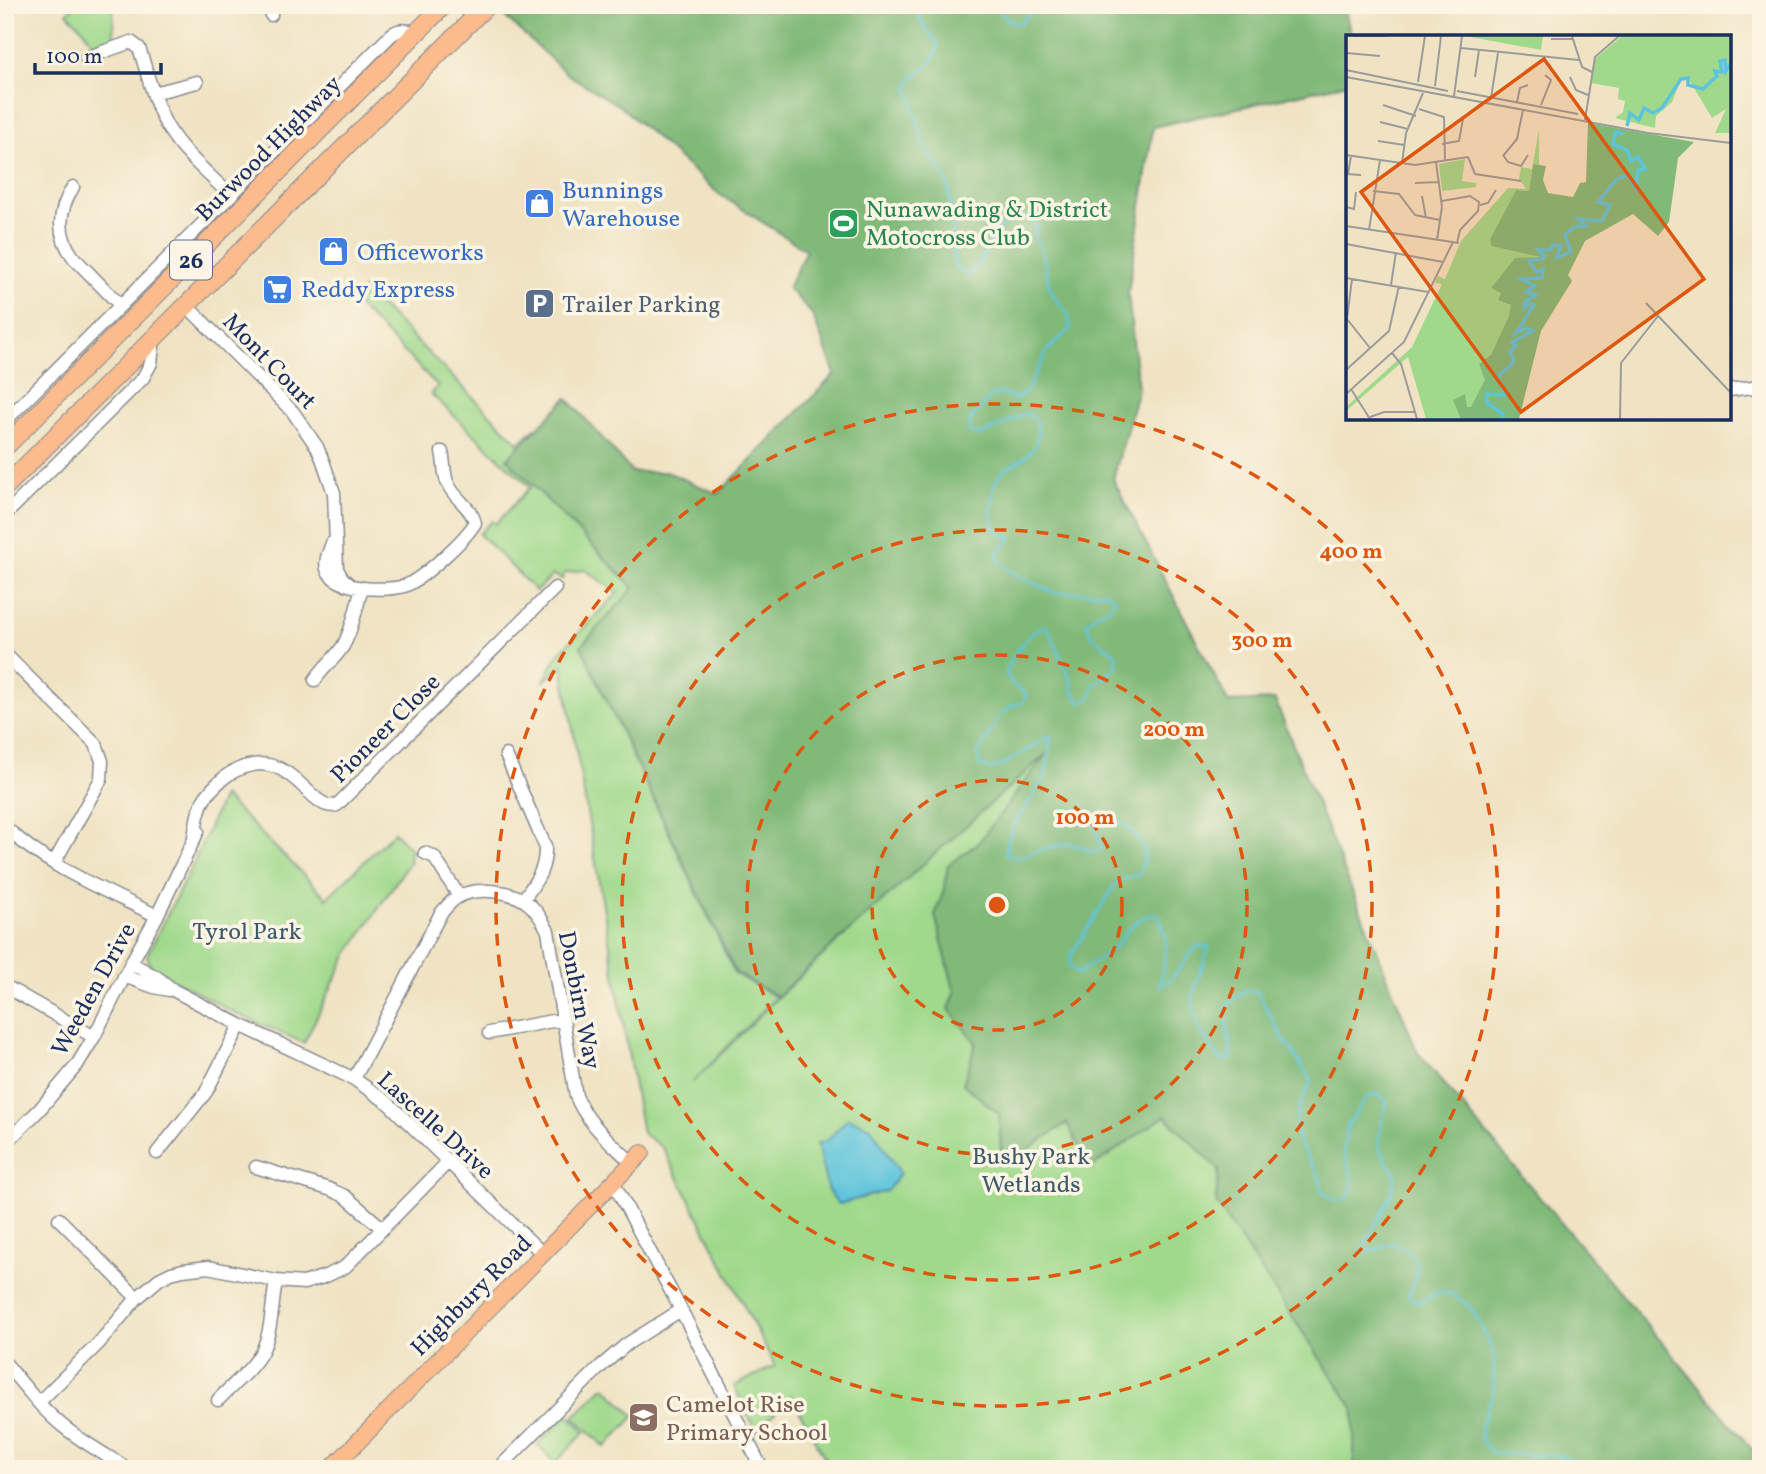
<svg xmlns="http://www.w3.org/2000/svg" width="1766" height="1474" viewBox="0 0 1766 1474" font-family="Vollkorn,serif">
<rect width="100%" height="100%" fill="#fcf5e5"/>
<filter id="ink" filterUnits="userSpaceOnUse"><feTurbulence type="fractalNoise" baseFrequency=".0143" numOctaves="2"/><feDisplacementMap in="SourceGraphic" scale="14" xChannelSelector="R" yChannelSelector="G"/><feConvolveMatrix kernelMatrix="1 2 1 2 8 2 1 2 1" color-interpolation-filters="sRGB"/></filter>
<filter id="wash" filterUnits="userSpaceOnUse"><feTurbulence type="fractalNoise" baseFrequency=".00686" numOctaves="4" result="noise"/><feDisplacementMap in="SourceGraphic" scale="28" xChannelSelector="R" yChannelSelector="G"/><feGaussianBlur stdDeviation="1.57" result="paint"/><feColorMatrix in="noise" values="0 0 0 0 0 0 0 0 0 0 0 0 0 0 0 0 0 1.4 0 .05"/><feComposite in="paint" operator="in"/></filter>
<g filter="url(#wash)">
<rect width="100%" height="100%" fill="#f0e3c3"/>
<path fill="#a0d98c" stroke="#5e8475" stroke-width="2" d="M 74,5 L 113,5 L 114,38 L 93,44 L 83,29 L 67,13 Z
M 364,289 L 519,443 L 535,428 L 537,429 L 507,459 L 635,588 L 581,646 L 735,974 L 776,997 L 692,1083 L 777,998 L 1047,747 L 1562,1469 L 831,1469 L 791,1396 L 756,1432 L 734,1386 L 775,1366 L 663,1148 L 642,1133 L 562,666 L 543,682 L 559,653 L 618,593 L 585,570 L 565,573 L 562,579 L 553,575 L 536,591 L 479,534 L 492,521 L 496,524 L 530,487 L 431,394 L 438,386 L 352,300 Z
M 223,796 L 327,898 L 394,832 L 411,849 L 409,856 L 410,861 L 346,957 L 304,1043 L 233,1012 L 150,966 L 147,955 L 194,862 Z
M 604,1386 L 635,1416 L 605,1447 L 574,1417 Z
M 568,1414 L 585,1432 L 555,1463 L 537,1445 Z"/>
<path fill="#80b978" stroke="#4e746b" stroke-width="2" d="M 515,5 L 1344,5 L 1351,37 L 1348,37 L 1348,83 L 1153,127 L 1128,293 L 1138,389 L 1113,479 L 1228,702 L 1275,700 L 1418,1053 L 1761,1460 L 1761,1469 L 1354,1469 L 1354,1409 L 1216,1203 L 1219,1170 L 1165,1116 L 1090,1168 L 1067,1123 L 1006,1164 L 1001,1154 L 999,1114 L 963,1084 L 976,1043 L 949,1009 L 955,993 L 935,915 L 943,893 L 948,865 L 978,843 L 1047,753 L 777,996 L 736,973 L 581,646 L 634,588 L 507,459 L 567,398 L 632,472 L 667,472 L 718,494 L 835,374 L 812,314 L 788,288 L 806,250 L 719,194 L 621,107 L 567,74 L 505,17 Z"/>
<path fill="#5ec4db" stroke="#3c7a9c" stroke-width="2" d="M 848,1118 L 871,1127 L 900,1173 L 887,1191 L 839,1204 L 828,1191 L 817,1144 L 828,1140 Z"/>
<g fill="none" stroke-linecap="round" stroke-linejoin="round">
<path stroke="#5ec4db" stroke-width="2.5" d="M 949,5 L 924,10 L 919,16 C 923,27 932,35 938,45 C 932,73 918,66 908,86 L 925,149 L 939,166 L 948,183 L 953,229 L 954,264 L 958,269 L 968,275 L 977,266 L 999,228 L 1019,214 L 1029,219 L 1038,228 L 1033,234 C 1037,241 1041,248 1043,255 C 1047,268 1046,282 1053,294 C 1062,310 1070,309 1070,329 L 1047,351 L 1027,391 L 1016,399 L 1002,393 L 991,396 L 971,419 L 969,431 L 979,436 L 1027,413 L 1037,421 C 1038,430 1039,439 1034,447 C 1026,461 1010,463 1000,474 C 992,483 988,516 994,526 C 998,533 1004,535 1012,538 L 996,553 L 1002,565 L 1016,575 L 1055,593 L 1105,592 L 1116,599 L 1109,608 L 1097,614 L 1086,623 L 1091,635 L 1117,655 L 1116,668 L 1094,685 L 1090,698 L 1081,703 L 1073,692 L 1071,680 L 1048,628 C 1042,627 1043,626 1037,629 C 1029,633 1006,664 1007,674 C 1008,683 1019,689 1026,694 L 1024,702 L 1012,706 L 1001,714 L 978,754 L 980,766 C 984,767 988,769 991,769 C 1003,768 1036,742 1051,736 C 1048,749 1050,763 1045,775 C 1033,803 1007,822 1006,854 L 1018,858 L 1042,849 L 1067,844 L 1080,846 L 1094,853 L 1102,848 L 1094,824 L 1101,812 C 1118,818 1147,838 1144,859 C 1144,864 1141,870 1138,875 L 1126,878 L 1115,885 L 1072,953 L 1069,966 L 1078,974 C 1088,966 1100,959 1110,951 C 1128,935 1129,918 1157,914 C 1171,936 1165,961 1160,986 C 1175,980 1185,958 1198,946 L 1209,946 L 1193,994 L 1193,1006 L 1199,1030 L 1221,1060 L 1231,1059 C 1230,1041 1226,1025 1226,1007 L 1245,990 L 1258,993 L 1283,1039 L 1292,1050 L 1304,1070 L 1312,1080 C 1298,1107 1287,1128 1307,1157 C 1316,1170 1320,1174 1322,1191 L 1334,1200 L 1346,1200 L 1352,1189 L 1351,1176 L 1344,1151 L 1347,1126 L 1367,1098 L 1378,1093 L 1387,1102 C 1379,1134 1371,1146 1395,1173 C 1394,1203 1371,1224 1363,1252 C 1367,1251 1371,1251 1375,1250 C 1379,1249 1382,1246 1385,1245 C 1400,1240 1417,1256 1417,1270 C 1416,1280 1409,1288 1409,1298 L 1419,1302 L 1442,1291 L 1455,1296 L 1469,1306 L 1477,1318 L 1494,1353 L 1494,1390 L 1480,1429 L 1482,1442 L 1492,1452 L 1504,1454 L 1556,1455 L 1594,1469
M 977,5 L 996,9 L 1012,23 L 1020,23 L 1030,13 L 1023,5"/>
</g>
</g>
<g filter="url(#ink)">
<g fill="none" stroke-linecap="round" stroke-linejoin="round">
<defs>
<path id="minor" d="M 461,5 L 475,17
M 271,15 L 271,5
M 86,58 L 131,42 L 139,48 C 148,74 155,108 170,131 C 185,155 210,175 230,195
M 154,93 L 197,82
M 73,187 C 58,211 56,235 74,258 L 120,305
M 187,306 L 293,412 L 317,447 L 323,461 L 334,493 L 337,569 L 342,578 L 350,585
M 1729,390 L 1761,386
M 5,421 L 391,35 C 399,28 407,30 418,32
M 5,515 L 143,378 L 151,363 L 154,338
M 332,543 C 330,550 324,561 327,569 C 335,591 389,592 407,585 C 424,577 465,540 475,523 C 472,508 456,500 449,486 C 443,476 445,464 442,452
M 5,654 L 96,744 L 102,761 L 101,779 L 54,863
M 315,680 C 323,667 335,659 343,646 C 353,629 356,607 362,588
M 506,755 L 545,846 C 546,870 536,881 523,900
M 5,827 C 47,867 105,890 157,916
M 194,837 C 199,806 200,798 225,777 C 231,772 237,770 244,767 C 294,750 311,814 337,805 L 555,588
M 425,853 L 434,857 L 459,896
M 131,963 L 158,978 L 173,990 L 240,1025 L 354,1079 L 387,1102 L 543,1254
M 124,976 L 154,987 L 169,990
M 5,986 L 94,1037
M 489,1033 L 563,1019
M 354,1079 L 441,913 C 446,908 450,902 456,898 C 476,886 512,890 529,904 C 538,912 543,921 548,931 L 576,1096 C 587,1124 611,1142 632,1163
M 5,1144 L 40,1109 L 77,1065 L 94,1037 L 131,963 L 157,916 L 198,831
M 157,1153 L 206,1092 L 240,1025
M 256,1167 L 329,1189 L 345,1196 L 382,1228
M 613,1182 L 681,1310 L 762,1469
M 59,1219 L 137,1298
M 5,1363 C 24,1385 41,1409 64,1427 C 84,1443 106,1455 128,1469
M 218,1400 C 232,1385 252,1370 262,1351 C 272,1332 272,1302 276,1281
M 39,1402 L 99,1343 L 137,1298 L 159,1279 L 171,1273 L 183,1270 L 208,1267 L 276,1281 L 304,1283 L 326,1276 L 345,1267 L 448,1162
M 498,1469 L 600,1367 L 627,1344 L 681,1310"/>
<path id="major" d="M 331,1469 L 642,1153"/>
<path id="highway" d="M 5,447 L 444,5
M 5,487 L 487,5"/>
</defs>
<use href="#minor" stroke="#868990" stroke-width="15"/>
<use href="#major" stroke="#868990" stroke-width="18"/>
<use href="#highway" stroke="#868990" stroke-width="20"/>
<use href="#minor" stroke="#fff" stroke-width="12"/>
<use href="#major" stroke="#fbbb8c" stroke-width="16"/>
<use href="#highway" stroke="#fbbb8c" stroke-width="18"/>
</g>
</g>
<g fill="none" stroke="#de5710" stroke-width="3.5" stroke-dasharray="12 9">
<circle cx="997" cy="905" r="125"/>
<circle cx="997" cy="905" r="250"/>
<circle cx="997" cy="905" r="375"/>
<circle cx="997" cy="905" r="501"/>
</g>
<defs>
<symbol id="shop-square" viewBox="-11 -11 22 22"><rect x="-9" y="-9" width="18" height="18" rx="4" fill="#3f7fe0" stroke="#fcf5e5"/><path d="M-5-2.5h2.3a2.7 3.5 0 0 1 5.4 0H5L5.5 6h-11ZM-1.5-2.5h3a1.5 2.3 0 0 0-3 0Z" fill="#fff"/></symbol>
<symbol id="stadium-square" viewBox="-11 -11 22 22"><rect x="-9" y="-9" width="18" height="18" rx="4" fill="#2e9e5b" stroke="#fcf5e5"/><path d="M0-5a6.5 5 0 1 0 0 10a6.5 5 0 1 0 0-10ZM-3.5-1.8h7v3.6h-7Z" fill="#fff"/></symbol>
<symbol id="supermarket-square" viewBox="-11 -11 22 22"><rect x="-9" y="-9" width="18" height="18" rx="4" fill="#3f7fe0" stroke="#fcf5e5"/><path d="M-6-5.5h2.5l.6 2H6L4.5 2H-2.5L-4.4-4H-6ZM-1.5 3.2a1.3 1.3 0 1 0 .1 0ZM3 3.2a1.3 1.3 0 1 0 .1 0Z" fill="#fff"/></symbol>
<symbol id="parking-square" viewBox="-11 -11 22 22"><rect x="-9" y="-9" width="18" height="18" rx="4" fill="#5c6f8a" stroke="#fcf5e5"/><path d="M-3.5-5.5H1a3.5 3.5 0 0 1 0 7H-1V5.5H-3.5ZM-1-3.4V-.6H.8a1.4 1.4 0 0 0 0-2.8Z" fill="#fff"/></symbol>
<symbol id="school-square" viewBox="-11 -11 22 22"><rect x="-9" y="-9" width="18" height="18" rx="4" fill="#8d6e63" stroke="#fcf5e5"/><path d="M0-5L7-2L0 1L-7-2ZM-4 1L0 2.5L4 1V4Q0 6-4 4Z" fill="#fff"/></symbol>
</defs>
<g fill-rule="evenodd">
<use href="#shop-square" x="522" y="186" width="35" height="35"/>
<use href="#stadium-square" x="826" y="206" width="35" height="35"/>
<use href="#shop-square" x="316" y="234" width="35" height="35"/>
<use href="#supermarket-square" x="260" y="272" width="35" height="35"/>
<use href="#parking-square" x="522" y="286" width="35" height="35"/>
<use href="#school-square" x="626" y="1400" width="35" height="35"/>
</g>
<g text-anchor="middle" stroke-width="7" stroke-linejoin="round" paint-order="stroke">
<rect fill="#fcf5e5" stroke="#5e6a86" stroke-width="2" x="170" y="240.5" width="42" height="39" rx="5"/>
<g font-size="23" font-weight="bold" fill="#1b2f5e">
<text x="191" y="268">26</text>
</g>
<g font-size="24" fill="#1b2f5e" stroke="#fcf5e5">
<text transform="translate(268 148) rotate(-45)" y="8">Burwood Highway</text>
<text transform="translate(270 361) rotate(46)" y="8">Mont Court</text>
<text transform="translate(385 728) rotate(-45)" y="8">Pioneer Close</text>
<text transform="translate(93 989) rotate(-61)" y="8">Weeden Drive</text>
<text transform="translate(580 1000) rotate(79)" y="8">Donbirn Way</text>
<text transform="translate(436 1125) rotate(42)" y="8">Lascelle Drive</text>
<text transform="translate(471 1295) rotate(-45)" y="8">Highbury Road</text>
</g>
<g font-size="24" fill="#366cbe" stroke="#fcf5e5" text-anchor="start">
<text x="562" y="198">Bunnings<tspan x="562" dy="28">Warehouse</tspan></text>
<text x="357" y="260">Officeworks</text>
<text x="301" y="297">Reddy Express</text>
</g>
<g font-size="24" fill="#27864d" stroke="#fcf5e5" text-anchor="start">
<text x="866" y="217">Nunawading &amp; District<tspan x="866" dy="28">Motocross Club</tspan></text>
</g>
<g font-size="24" fill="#4e5e75" stroke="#fcf5e5" text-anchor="start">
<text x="562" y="312">Trailer Parking</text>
</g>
<g font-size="24" fill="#3c5a6a" stroke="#fcf5e5">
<text x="247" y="939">Tyrol Park</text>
<text x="1031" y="1164">Bushy Park<tspan x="1031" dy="28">Wetlands</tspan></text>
</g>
<g font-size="24" fill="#785e54" stroke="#fcf5e5" text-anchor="start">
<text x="666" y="1412">Camelot Rise<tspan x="666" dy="28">Primary School</tspan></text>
</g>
</g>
<g transform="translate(1346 35)">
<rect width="385" height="385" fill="#f0e3c3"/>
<path d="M 119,1 L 197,1 L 195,15 ZM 276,1 L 385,1 L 385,98 L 369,98 L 380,74 L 366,83 L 342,43 L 335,45 L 326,67 L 310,81 L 309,93 L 269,83 L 277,77 L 279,66 L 272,64 L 273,53 L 245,48 L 249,24 ZM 193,95 L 193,130 L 187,129 L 183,156 L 170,155 L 144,204 L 145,211 L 200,222 L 143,384 L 80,384 L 62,322 L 0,376 L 0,372 L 66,312 L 96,249 L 89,248 L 92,241 L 99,244 L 115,206 L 162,153 L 180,154 L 173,144 L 175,132 L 186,134 ZM 119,124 L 116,146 L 130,148 L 130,152 L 96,156 L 93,129 Z" fill="#a0d98c"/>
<path d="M 242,88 L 348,107 L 332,123 L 323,187 L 312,201 L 287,179 L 239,206 L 222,240 L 226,246 L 195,296 L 173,384 L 115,384 L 107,365 L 119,359 L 121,372 L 125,372 L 139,345 L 133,329 L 145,320 L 163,281 L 165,270 L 152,265 L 155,258 L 145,253 L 169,223 L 195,222 L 145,211 L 144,204 L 170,155 L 183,156 L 187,129 L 200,131 L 197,145 L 202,158 L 227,162 L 234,148 L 240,147 Z" fill="#80b978"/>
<path fill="none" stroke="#5ec4db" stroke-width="3.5" d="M 281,91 L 284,78 L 293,85 L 298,73 L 307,78 L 316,73 L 335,44 L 342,43 L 342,50 L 357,54 L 371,41 L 369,36 L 376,37 L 374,26 L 379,25 L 380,36 L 385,28M 200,222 L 192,215 L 204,215 L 207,210 L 215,211 L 210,223 L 225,217 L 219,200 L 228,192 L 240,191 L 232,184 L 256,186 L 264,170 L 252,167 L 270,145 L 281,140 L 290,153 L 292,135 L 299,134 L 292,122 L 285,126 L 281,115 L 267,109 L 270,97 L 277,99M 157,384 L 157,379 L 141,368 L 141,359 L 159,360 L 152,341 L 168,327 L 164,317 L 170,311 L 166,307 L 187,296 L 180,293 L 170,298 L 188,270 L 184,268 L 178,273 L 179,266 L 190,260 L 180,257 L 189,251 L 175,244 L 196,243 L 197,234 L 191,237 L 183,226 L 199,223"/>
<path fill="none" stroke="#9b9b9b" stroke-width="2" d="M 7,1 L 41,1M 226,1 L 236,32 L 246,37M 205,4 L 227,4M 115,13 L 233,25M 0,18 L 34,21M 0,35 L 102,56M 0,42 L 302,98 L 385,108M 129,42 L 133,15M 224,42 L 230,55 L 242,60M 72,47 L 79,1M 89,51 L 95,1M 111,56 L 232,79M 108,61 L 116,1M 145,63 L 152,18M 171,67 L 174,53 L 182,50M 37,70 L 70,81M 195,70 L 205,45 L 199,40M 73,74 L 98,82 L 99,126M 239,85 L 249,22 L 273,1M 34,87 L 62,94M 32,106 L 58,110M 96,109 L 113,106 L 117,84M 0,120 L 69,130 L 122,122M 157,120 L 162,127 L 175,131 L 182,120M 5,121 L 2,139 L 15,140M 157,121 L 171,104 L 177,75M 122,122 L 129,139 L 175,146M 90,127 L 96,172 L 91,205M 56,128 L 60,98 L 77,58M 69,148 L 92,147M 27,156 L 53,159 L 69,180 L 94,185M 76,161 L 80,183M 96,166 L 124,161 L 133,167 L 132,176 L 114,195 L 111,208M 134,170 L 142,168 L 150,155M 0,172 L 8,174 L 10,157M 0,191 L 113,208M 23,195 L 34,125M 0,209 L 97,227M 0,243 L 82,257M 6,244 L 1,284 L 24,313M 45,250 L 50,217M 300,268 L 385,358M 46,318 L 55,329 L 71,384M 0,335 L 43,296 L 53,251M 5,354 L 24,384M 0,359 L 58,307 L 107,207M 24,382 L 38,377 L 69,377M 274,384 L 275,328 L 312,281"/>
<path fill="#de5710" fill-opacity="0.15" stroke="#de5710" stroke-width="3.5" d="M 198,24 L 358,244 L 175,377 L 15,157 Z"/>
<rect width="385" height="385" fill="none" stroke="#1b2f5e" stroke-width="3.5"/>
</g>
<circle cx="997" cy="905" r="10" fill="#de5710" stroke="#fcf5e5" stroke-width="3.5"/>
<g font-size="21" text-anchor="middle" font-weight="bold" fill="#de5710" stroke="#fcf5e5" stroke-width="7" stroke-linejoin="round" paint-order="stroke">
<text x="1351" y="558">400 m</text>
<text x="1262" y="647">300 m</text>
<text x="1174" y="736">200 m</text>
<text x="1085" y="824">100 m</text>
</g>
<rect width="1766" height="1474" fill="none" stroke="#fcf5e5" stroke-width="28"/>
<path d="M35 63v10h126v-10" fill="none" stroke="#1b2f5e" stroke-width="3.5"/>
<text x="46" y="63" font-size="21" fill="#1b2f5e" stroke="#fcf5e5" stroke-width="5" paint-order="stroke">100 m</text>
</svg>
